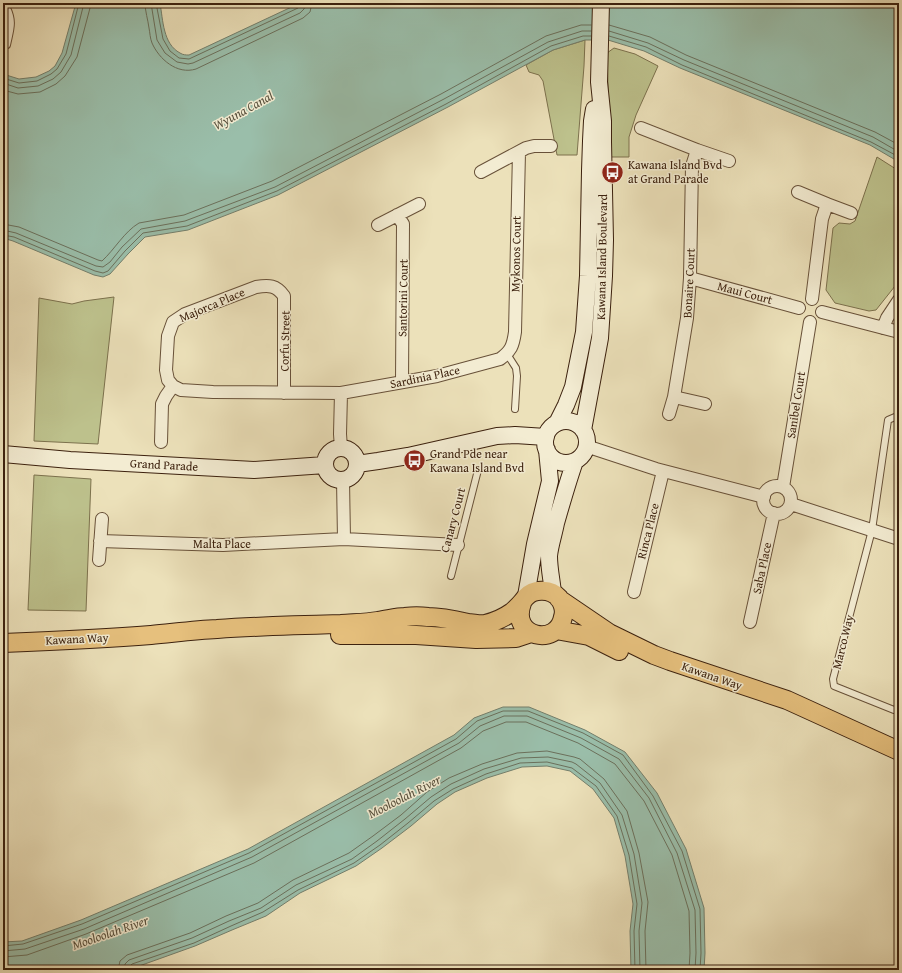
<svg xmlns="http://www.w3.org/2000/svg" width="902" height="973" viewBox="0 0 902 973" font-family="'Gentium Book Plus',serif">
<rect width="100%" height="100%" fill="#ece1ba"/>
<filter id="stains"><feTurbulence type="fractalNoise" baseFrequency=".005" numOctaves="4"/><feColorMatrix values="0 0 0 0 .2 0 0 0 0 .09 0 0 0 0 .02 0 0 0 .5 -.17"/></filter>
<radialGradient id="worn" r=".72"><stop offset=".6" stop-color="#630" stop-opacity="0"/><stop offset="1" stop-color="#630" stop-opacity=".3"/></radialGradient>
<path fill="#bdc18c" stroke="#7c714d" d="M 585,40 L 584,66 L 577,155 L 557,155 L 543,81 L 539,75 L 529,72 L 526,65 L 553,50 Z
M 614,48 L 635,54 L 658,66 L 636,115 L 629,137 L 629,157 L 610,157 L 607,53 Z
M 877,157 L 899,171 L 899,246 L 897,256 L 899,260 L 899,281 L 876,310 L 869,311 L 835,303 L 826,290 L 833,228 L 839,223 L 850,224 L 855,221 Z
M 114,297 L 98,444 L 34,441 L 39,298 L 72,304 L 84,301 Z
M 34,475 L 91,479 L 86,611 L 28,610 Z"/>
<path fill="#9abeaa" stroke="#747f6c" d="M 76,3 L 160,3 C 163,20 163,44 180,53 C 183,55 186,55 189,55 L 300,3 L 899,3 L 899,162 L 870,145 L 680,68 L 644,51 L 608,40 L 585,40 L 553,50 L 448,107 L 278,195 L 188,230 L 145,237 L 128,254 L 110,274 L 103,277 L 94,275 L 13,241 L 3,238 L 3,74 L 19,79 L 36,77 L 49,71 L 55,66 L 62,53 Z
M 503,707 L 529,707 L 585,730 L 625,752 L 657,793 L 686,849 L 704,908 L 705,953 L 704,970 L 631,970 L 630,931 L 633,904 L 625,856 L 614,818 L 593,789 L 570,771 L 547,766 L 522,767 L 487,778 L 455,792 L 437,804 L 411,826 L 382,848 L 356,866 L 300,893 L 266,916 L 232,930 L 195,946 L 128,970 L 3,970 L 3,942 L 22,941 L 81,920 L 248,849 L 454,735 L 474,718 Z"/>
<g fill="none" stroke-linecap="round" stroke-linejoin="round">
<path stroke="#6b705c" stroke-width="1" d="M 145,3 C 145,11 148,20 149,28 C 150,33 150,38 152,43 C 159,59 177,75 196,69 L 303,18 L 310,12 L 312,3
M 151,3 L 157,40 L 165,53 L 177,62 L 188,64 L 193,63 L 300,13 L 304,9 L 306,3
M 156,3 L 163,39 L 170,51 L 179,58 L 189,59 L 298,8 L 300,6 L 301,3
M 609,25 L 650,37 L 686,55 L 875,132 L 899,145
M 609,31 L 648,43 L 684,60 L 873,137 L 899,152
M 609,36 L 646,47 L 682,65 L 871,142 L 899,157
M 3,78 L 19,83 L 37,81 L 51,74 L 57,69 L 66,54 L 79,3
M 3,83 L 18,88 L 38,86 L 53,79 L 61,72 L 71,55 L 84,3
M 3,90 L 18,94 L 40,92 L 56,84 L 65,76 L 77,57 L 90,8 L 90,3
M 3,224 L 19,227 L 98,260 L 102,261 C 115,249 124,232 139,223 L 184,215 L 272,181 L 441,94 L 546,36 L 581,25 L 591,25
M 3,230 L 16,233 L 96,266 L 103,267 L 110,262 L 122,247 L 141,229 L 185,221 L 275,187 L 444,99 L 548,42 L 582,31 L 591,31
M 3,235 L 14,237 L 95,271 L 103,273 L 108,271 L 125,251 L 143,233 L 187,226 L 277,191 L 446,104 L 551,46 L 583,36 L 591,36
M 3,946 L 23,944 L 82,924 L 249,853 L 456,739 L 477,721 L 503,711 L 528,711 L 583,733 L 623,755 L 653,796 L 682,851 L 700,909 L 701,953 L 700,970
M 3,951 L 25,949 L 84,929 L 252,857 L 459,743 L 480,726 L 504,716 L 527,716 L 581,738 L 619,759 L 649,798 L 677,853 L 695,910 L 696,953 L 695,970
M 3,957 L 27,955 L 86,934 L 254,863 L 461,748 L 483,731 L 506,722 L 526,722 L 578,743 L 615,764 L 644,801 L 672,855 L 689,911 L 690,953 L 689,970
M 118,970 L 120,961 L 127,955 L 190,933 L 226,916 L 258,903 L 293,880 L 349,853 L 373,836 L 401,815 L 427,792 L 449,778 L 482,764 L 517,753 L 547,751 L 574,757 L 580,759 L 604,779 L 627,811 L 639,853 L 648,902 L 645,931 L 646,970
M 124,970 L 125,964 L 129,960 L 192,938 L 229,921 L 261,908 L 296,885 L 352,859 L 377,841 L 405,819 L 431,797 L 451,784 L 484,769 L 521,758 L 548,757 L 572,762 L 576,764 L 600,783 L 622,815 L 634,854 L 642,903 L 639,931 L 640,970
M 129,970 L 129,967 L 132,964 L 194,943 L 231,926 L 263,912 L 298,890 L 354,863 L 380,845 L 408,823 L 434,801 L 453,789 L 486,774 L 520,763 L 547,762 L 572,768 L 596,786 L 617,816 L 629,855 L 637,904 L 634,931 L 635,970"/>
<defs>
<path id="lane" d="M 7,8 C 14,22 10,30 7,45
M 507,354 L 516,368 L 517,376 L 515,409
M 899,418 L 895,417 L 888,420 L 872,530 L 833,679 L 834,686 L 894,710 L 899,707
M 451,576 L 478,470"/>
<path id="street" d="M 641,128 L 697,150 L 729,161
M 481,172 L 526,148 L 534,146 L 551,146
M 798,192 L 827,204 L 851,213
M 397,215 L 403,224 L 402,382
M 378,225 L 419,204
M 690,278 L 799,308
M 812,299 L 822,219 L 827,204
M 822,312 L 899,332
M 883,328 L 887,318 L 899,300
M 173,386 L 168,380 L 166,370 L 168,336 L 173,322 L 185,314 L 256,287 C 269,285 276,285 284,296 L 284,393
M 173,386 L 181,390 L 213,392 L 341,393 L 340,434 L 341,448
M 341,393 L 437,376 L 500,359 C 511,351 513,346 515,332 L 519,152
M 674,397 L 705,404
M 669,414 L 674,397 L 687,318 L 690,278 L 692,166 L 697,150
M 161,442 L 162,404 L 166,396 L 173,386
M 586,446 L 656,469 L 764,497
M 343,480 L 344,539
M763 500a14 14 0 1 1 28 0a14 14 0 1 1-28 0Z
M 783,487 L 810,322
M 791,504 L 899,539
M 100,541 L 223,545 L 344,539 L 458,545
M 99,560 L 102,519
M 634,592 L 663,471
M 750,622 L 774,513"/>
<path id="secondary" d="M545 442a21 21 0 1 1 42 0a21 21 0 1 1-42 0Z
M 557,423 L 566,405 L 573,387 L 584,332 L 588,276 L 590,171 L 591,141 L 592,121 L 594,109
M 583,430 L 600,338 L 604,276 L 605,240 L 603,142 L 603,121 L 599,82 L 601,3
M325 464a16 16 0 1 1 32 0a16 16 0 1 1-32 0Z
M 3,454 L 70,460 L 254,470 L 325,465
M 357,464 L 378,461 L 408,456 L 497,436 L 515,435 L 546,437
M 553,593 C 552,581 549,569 549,556 C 550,545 554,534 556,523 C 562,502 568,481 575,461
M 526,596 L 535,544 L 550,481 L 547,450"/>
<path id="primary" d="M 559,599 L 609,633 L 654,655 L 670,661 L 787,700 L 899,751
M 556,630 L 589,636 L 619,651
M 340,635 L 416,635 L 476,639 L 516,638 L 531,633
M 3,643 C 52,641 101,639 151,635 C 173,633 195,630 217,629 C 259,626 300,625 341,624 C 354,623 366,623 378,621 C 387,620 396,617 405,617 C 412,616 421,616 428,617 C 442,617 455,620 468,623 C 473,623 480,625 485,624 C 494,622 505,617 512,612 C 515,609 519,606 522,602 C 522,602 525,598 526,597 C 534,588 551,589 559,598 C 563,604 565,611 563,617 C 558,647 509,638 522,603"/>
</defs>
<use href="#lane" stroke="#685139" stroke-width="8"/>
<use href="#street" stroke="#685139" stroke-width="14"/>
<use href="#secondary" stroke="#3c210e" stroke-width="18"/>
<use href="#primary" stroke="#3c210e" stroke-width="20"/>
<use href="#lane" stroke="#f3ecd2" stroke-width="6"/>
<use href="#street" stroke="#f3ecd2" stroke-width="12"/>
<use href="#secondary" stroke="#f3ecd2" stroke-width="16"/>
<use href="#primary" stroke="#e6c07d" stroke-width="18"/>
</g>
<defs>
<symbol id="bus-disc" viewBox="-11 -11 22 22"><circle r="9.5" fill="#8f2418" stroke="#f3ecd2"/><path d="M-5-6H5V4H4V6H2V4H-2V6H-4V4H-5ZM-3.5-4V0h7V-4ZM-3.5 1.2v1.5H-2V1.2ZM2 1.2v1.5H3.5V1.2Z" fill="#fff"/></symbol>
</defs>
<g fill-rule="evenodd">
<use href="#bus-disc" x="600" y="160" width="25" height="25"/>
<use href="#bus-disc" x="402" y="448" width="25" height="25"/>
</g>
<g text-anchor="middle" stroke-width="3" stroke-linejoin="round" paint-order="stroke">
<g font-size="12" fill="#3c210e" stroke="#f3ecd2" text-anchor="start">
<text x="628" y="169">Kawana Island Bvd<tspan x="628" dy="14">at Grand Parade</tspan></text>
<text x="430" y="458">Grand Pde near<tspan x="430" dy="14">Kawana Island Bvd</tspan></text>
</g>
<g font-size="12" fill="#3c210e" stroke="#f3ecd2">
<text transform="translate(516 254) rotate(-89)" y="4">Mykonos Court</text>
<text transform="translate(602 257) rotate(-89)" y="4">Kawana Island Boulevard</text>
<text transform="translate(689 283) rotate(-87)" y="4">Bonaire Court</text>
<text transform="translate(745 293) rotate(15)" y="4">Maui Court</text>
<text transform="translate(403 298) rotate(-89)" y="4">Santorini Court</text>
<text transform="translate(212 305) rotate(-23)" y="4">Majorca Place</text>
<text transform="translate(285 341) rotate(-89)" y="4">Corfu Street</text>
<text transform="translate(425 377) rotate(-12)" y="4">Sardinia Place</text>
<text transform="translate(796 405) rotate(-81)" y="4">Sanibel Court</text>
<text transform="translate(164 465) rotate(3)" y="4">Grand Parade</text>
<text transform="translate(453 520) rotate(-75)" y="4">Canary Court</text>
<text transform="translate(648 531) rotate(-76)" y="4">Rinca Place</text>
<text x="222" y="548">Malta Place</text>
<text transform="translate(762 568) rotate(-78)" y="4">Saba Place</text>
<text transform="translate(77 639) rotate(-3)" y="4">Kawana Way</text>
<text transform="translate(843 642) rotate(-76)" y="4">Marco Way</text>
<text transform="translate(712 676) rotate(19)" y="4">Kawana Way</text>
</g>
<g font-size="13" font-style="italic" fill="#58503d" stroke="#f3ecd2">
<text transform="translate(243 110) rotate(-29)" y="5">Wyuna Canal</text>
<text transform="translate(404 796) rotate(-27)" y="5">Mooloolah River</text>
<text transform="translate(110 932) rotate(-19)" y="5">Mooloolah River</text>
</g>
</g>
<rect width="902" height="973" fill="none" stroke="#ece1ba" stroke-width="16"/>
<rect x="4" y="4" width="894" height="965" fill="none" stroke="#3c210e" stroke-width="2"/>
<rect x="8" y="8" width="886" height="957" fill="none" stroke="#3c210e"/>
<rect width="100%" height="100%" filter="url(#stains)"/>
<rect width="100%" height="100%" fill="url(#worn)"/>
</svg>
